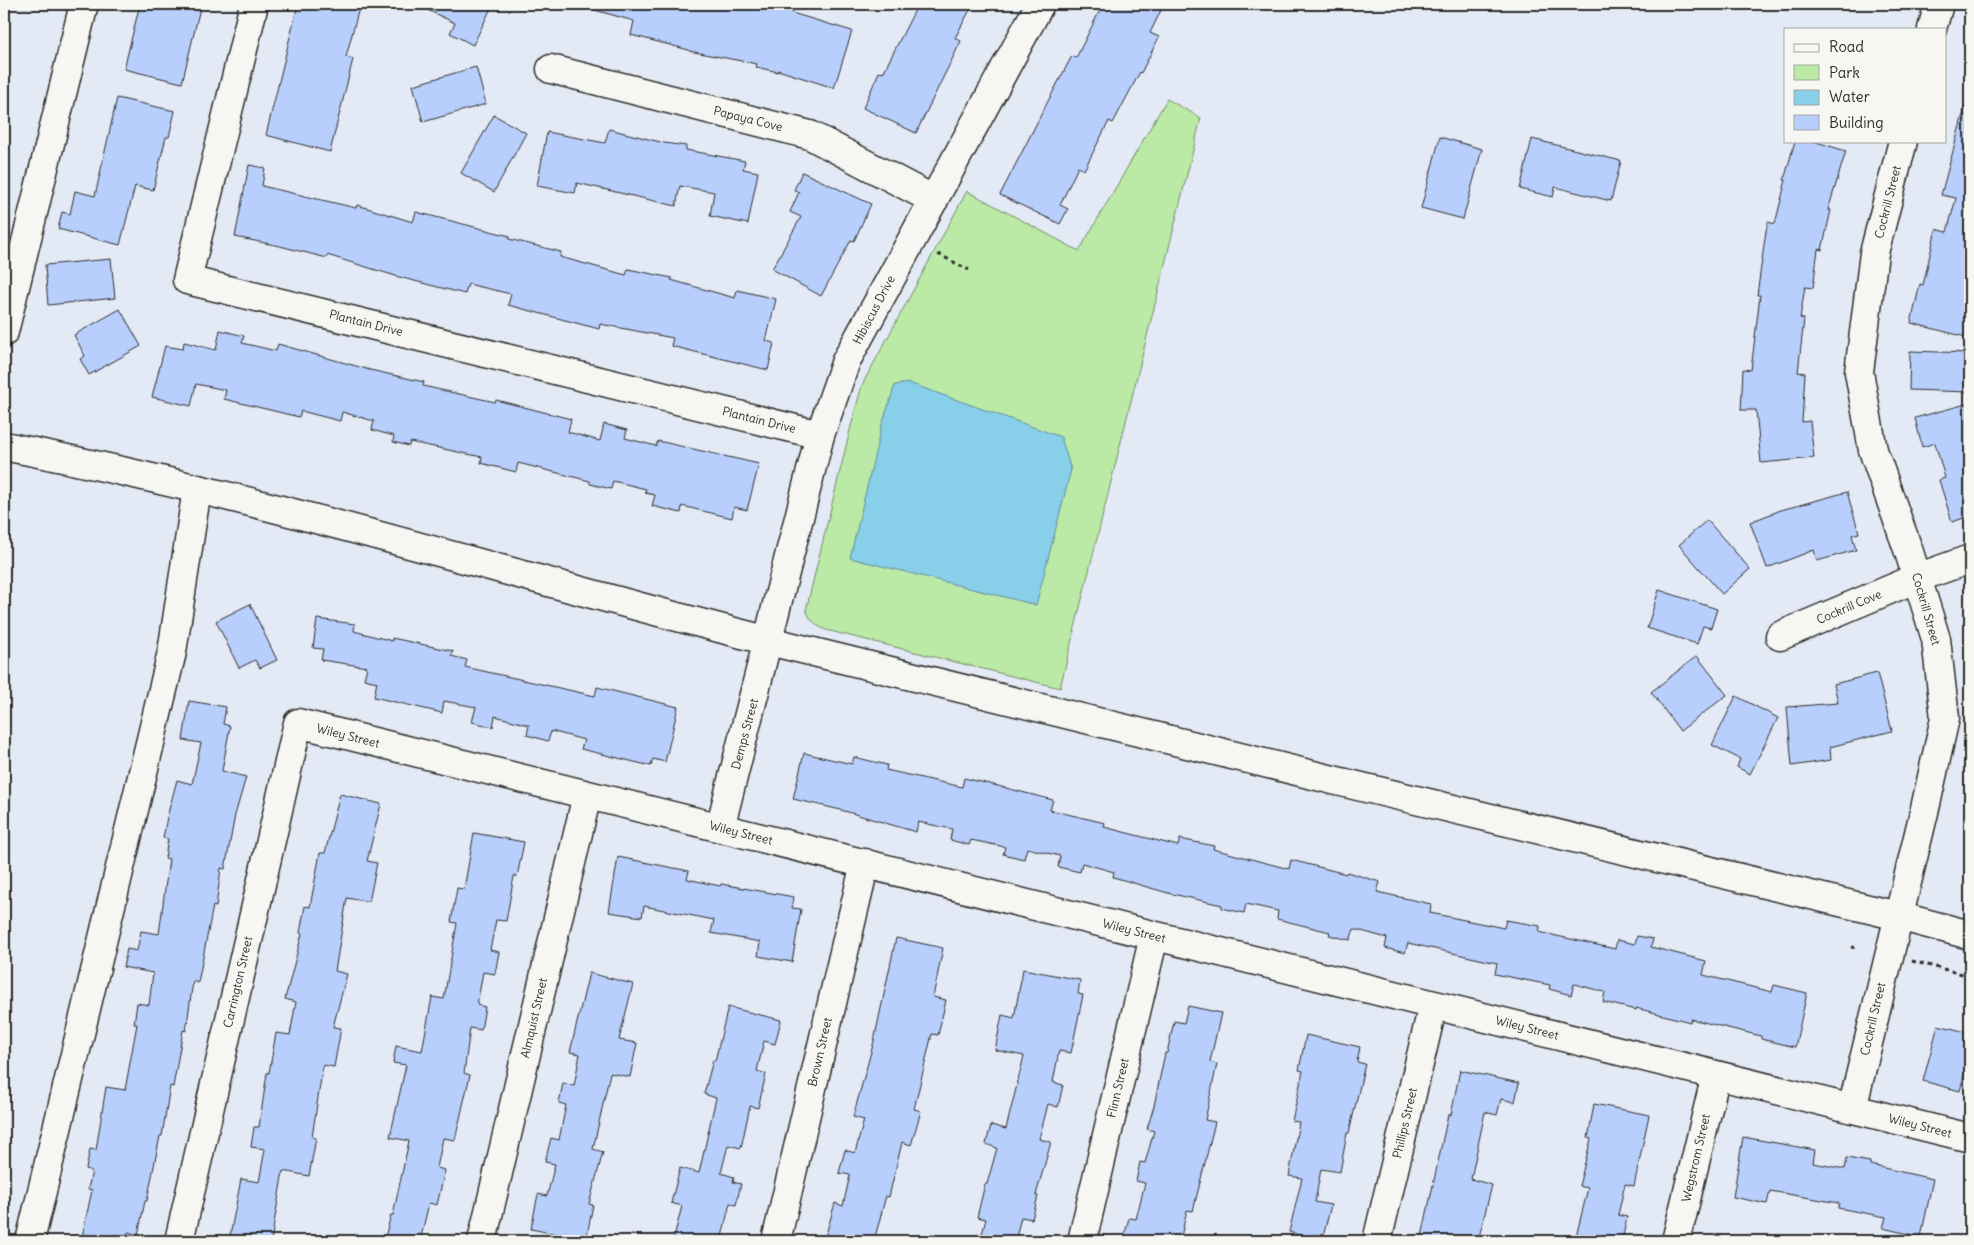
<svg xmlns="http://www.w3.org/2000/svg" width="1974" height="1245" viewBox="0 0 1974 1245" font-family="Delius,sans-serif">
<rect width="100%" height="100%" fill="#e3eaf5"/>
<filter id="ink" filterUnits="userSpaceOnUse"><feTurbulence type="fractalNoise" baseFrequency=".02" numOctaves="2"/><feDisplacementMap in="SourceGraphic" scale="10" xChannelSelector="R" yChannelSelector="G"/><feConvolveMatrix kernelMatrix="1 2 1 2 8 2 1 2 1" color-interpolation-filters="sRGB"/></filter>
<g filter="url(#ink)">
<path fill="#bbe9a6" stroke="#738a68" d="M 1167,99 L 1201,118 L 1060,688 L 826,630 C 816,626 810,620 806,610 L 850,430 L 862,385 L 967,191 L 1079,251 Z"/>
<path fill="#88cfe9" stroke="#638d9d" d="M 909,383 L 1061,437 L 1071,470 L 1036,605 L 850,558 L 881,428 L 895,385 Z"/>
<path fill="#b8cffd" stroke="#2b2b2b" d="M 140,4 L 201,4 L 182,83 L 124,69 Z
M 298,4 L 360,4 L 346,57 L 353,59 L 330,152 L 266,135 Z
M 415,4 L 493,4 L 473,45 L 450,33 L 455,23 Z
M 592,4 L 770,4 L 793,9 L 792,13 L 852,31 L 834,88 L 778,70 L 778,72 L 756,67 L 757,64 L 689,51 L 689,50 L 631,35 L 634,21 L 591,9 Z
M 918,4 L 973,4 L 955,38 L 961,41 L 916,133 L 863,108 L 879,72 L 883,73 Z
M 1103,4 L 1164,4 L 1150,33 L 1159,37 L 1141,73 L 1140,72 L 1113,123 L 1109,121 L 1084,170 L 1078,167 L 1060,205 L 1068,209 L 1060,224 L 1000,195 L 1046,105 L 1072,56 L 1076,58 Z
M 476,67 L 486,104 L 423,122 L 413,85 Z
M 117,98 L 175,111 L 169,137 L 166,137 L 153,190 L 135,186 L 120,245 L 58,229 L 62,212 L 70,214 L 75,191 L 95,196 Z
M 1965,107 L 1970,108 L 1970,338 L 1911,323 L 1920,284 L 1923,285 L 1936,229 L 1947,232 L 1956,198 L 1941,195 Z
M 494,115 L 526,133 L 494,192 L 461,173 Z
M 609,129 L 664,143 L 686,146 L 686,150 L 745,161 L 743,169 L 758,172 L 748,224 L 710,216 L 714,192 L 680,186 L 676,206 L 577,183 L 575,193 L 537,186 L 547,132 L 605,143 Z
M 1440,137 L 1482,149 L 1463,219 L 1421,208 Z
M 1532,139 L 1621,161 L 1611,201 L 1555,187 L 1553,197 L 1520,189 Z
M 1795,141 L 1813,141 L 1846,151 L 1828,210 L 1831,210 L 1822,250 L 1818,249 L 1813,288 L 1805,287 L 1800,318 L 1804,319 L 1798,372 L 1805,373 L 1802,422 L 1810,421 L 1814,458 L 1761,463 L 1756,410 L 1741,410 L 1743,369 L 1751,370 L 1760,295 L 1757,295 L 1766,231 L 1768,222 L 1775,224 L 1786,180 L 1784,180 Z
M 249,165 L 265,168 L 262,186 L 356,208 L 357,205 L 413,222 L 416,212 L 510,236 L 509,239 L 561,252 L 560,257 L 626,275 L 628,269 L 672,278 L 671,280 L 735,298 L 737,290 L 776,299 L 766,341 L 774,343 L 768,370 L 671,346 L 673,338 L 600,324 L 599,329 L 508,305 L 511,294 L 468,284 L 465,294 L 399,277 L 327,255 L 327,258 L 280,246 L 235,237 Z
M 802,172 L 871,204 L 854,241 L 851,240 L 821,296 L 772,269 L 801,217 L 790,212 L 799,192 L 794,190 Z
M 111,259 L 115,298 L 48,305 L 45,265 Z
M 120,309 L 141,346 L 89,375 L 80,359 L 85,356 L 74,335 Z
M 220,330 L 244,336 L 242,343 L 276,351 L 278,344 L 370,370 L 424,382 L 423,386 L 495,402 L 496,400 L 571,419 L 568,432 L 600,441 L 604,424 L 627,430 L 625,438 L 656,446 L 658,441 L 759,464 L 747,510 L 734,507 L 732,518 L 682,506 L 681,513 L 652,506 L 655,495 L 645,493 L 646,489 L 613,481 L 611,489 L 590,484 L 590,481 L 518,463 L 516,472 L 481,463 L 482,457 L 410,442 L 409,446 L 393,442 L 394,436 L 372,430 L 374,421 L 342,412 L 340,421 L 301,411 L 299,417 L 224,399 L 226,390 L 196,384 L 191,406 L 152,397 L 165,346 L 183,349 L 184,342 L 216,350 Z
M 1910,351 L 1970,353 L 1970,392 L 1909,390 Z
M 1970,403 L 1970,516 L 1952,522 L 1939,480 L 1945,478 L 1935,443 L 1922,447 L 1915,418 Z
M 1847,492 L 1859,533 L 1852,535 L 1856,550 L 1817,561 L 1814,550 L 1767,568 L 1750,522 L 1781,510 Z
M 1707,520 L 1750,569 L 1722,594 L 1679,545 Z
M 1659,590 L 1717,609 L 1711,628 L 1703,626 L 1697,644 L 1647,628 Z
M 250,604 L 277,660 L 260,668 L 255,660 L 239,668 L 216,621 Z
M 317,619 L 355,624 L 354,631 L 392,641 L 392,638 L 453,651 L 451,656 L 467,660 L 465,667 L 595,696 L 597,687 L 678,707 L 665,762 L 653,759 L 651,766 L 581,749 L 584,740 L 551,731 L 548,741 L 527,735 L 529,725 L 495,716 L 493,727 L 472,722 L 476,707 L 444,701 L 442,713 L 374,697 L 377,682 L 364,679 L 367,667 L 321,660 L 323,649 L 313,648 Z
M 1697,656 L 1727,695 L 1680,731 L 1651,692 Z
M 1877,673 L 1892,731 L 1830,747 L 1831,760 L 1792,766 L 1787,707 L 1838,703 L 1834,684 Z
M 1736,696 L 1778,718 L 1750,774 L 1737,767 L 1740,759 L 1712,745 Z
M 189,701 L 226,707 L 223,724 L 230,726 L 222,771 L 246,777 L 235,815 L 225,869 L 221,868 L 216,907 L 213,906 L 198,983 L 193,981 L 186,1031 L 183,1030 L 173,1087 L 170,1086 L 162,1136 L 160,1136 L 147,1201 L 145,1201 L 138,1235 L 128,1232 L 126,1241 L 101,1241 L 82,1237 L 92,1190 L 88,1189 L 92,1171 L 86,1169 L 90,1149 L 96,1150 L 106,1087 L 125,1090 L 137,1024 L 134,1024 L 137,1003 L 149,1005 L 153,973 L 123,967 L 127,949 L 137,951 L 141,931 L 159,934 L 169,859 L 165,858 L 168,839 L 163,838 L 167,817 L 177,780 L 192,784 L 201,743 L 183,740 Z
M 804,753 L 852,764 L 854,757 L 887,765 L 886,770 L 962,787 L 964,778 L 998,786 L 1053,800 L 1050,810 L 1105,823 L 1104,827 L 1178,846 L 1180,839 L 1214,846 L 1213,849 L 1289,869 L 1291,860 L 1346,874 L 1347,872 L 1380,882 L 1377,892 L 1431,904 L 1430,913 L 1504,928 L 1506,920 L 1540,926 L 1539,932 L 1615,949 L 1617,940 L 1635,944 L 1637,936 L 1653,939 L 1651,947 L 1706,961 L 1703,975 L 1772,992 L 1774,985 L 1807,993 L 1795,1047 L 1761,1039 L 1761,1036 L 1691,1019 L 1690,1022 L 1636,1008 L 1636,1010 L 1603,1002 L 1605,992 L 1574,984 L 1571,995 L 1549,989 L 1550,985 L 1495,974 L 1497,963 L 1408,943 L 1405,953 L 1385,948 L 1387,938 L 1354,929 L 1350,940 L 1329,935 L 1330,932 L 1277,919 L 1278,911 L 1246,904 L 1244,913 L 1222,908 L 1222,905 L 1168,893 L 1113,877 L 1114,872 L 1082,863 L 1080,872 L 1058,867 L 1060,856 L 1027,848 L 1024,859 L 1003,854 L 1005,847 L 971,840 L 969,845 L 950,840 L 952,829 L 918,822 L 916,832 L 841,810 L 793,799 Z
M 340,794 L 381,804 L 367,861 L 377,863 L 369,902 L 347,898 L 335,971 L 347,974 L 333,1027 L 341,1028 L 334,1067 L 323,1065 L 312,1137 L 316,1138 L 309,1176 L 283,1171 L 271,1241 L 229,1241 L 241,1179 L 259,1182 L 265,1149 L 251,1147 L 254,1127 L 259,1127 L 267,1073 L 269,1073 L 276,1033 L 290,1035 L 296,1002 L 285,999 L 302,934 L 300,933 L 305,906 L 310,907 L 320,853 L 325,853 Z
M 474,833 L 524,842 L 517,877 L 514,876 L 506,921 L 496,920 L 490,950 L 499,952 L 495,974 L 483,972 L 477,1005 L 485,1007 L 481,1030 L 470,1028 L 464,1073 L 470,1075 L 455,1140 L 443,1138 L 437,1168 L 445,1170 L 437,1205 L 429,1203 L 420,1241 L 384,1241 L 391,1215 L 393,1215 L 409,1141 L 390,1137 L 406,1065 L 393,1063 L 396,1046 L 422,1051 L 432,997 L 444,999 L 457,923 L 451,922 L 457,888 L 464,889 Z
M 618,857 L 689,871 L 687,879 L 720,886 L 721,884 L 794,897 L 792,908 L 801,909 L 792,962 L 758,956 L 760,942 L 711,933 L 714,920 L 644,906 L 642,917 L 609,912 Z
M 896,938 L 943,948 L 933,997 L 946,1000 L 938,1035 L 932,1034 L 914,1109 L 921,1111 L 911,1145 L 902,1142 L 889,1197 L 886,1196 L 874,1241 L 837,1241 L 825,1238 L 835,1203 L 843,1206 L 850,1175 L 839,1173 L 845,1150 L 855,1153 L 864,1120 L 853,1117 L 874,1041 Z
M 1023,969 L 1080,980 L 1078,994 L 1083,995 L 1071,1053 L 1059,1051 L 1053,1082 L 1063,1085 L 1058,1107 L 1048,1104 L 1039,1139 L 1051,1142 L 1036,1195 L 1038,1196 L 1032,1219 L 1021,1217 L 1015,1241 L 980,1241 L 986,1219 L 977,1217 L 985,1184 L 987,1184 L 997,1148 L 986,1144 L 991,1125 L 1006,1129 L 1024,1056 L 995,1050 L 1002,1015 L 1014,1018 Z
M 589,973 L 633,984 L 619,1040 L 637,1043 L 630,1077 L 610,1073 L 593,1149 L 603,1152 L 589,1204 L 593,1205 L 586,1240 L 531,1229 L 538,1194 L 547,1196 L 555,1164 L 545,1162 L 551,1138 L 559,1140 L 566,1105 L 559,1103 L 563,1083 L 574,1086 L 580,1054 L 570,1052 Z
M 1188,1006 L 1221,1013 L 1210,1062 L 1217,1064 L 1205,1120 L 1215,1122 L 1193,1211 L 1187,1210 L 1180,1241 L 1123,1241 L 1129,1218 L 1136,1219 L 1145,1183 L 1136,1181 L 1140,1162 L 1145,1163 L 1154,1131 L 1147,1129 L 1154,1106 L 1165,1053 L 1167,1053 L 1174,1021 L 1184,1023 Z
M 728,1007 L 781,1020 L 775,1044 L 764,1041 L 757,1071 L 766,1074 L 758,1108 L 750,1106 L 741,1148 L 728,1145 L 721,1173 L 734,1177 L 733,1182 L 741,1184 L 736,1205 L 730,1203 L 721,1241 L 673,1241 L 682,1206 L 671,1203 L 680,1168 L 699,1173 L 716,1098 L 704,1094 L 713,1060 L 715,1061 Z
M 1938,1025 L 1970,1033 L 1970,1053 L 1960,1091 L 1923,1081 Z
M 1306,1035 L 1360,1047 L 1357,1062 L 1365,1064 L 1349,1133 L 1347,1133 L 1340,1172 L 1321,1169 L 1315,1202 L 1331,1205 L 1322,1241 L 1289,1232 L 1302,1178 L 1289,1176 L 1299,1122 L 1292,1121 L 1303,1071 L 1299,1070 Z
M 1460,1070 L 1519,1083 L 1515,1102 L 1501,1099 L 1497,1115 L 1485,1112 L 1471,1179 L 1492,1185 L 1478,1241 L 1421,1241 L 1448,1115 L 1451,1115 Z
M 1594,1104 L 1649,1115 L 1634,1186 L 1625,1184 L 1618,1215 L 1627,1217 L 1622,1241 L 1575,1241 L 1588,1188 L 1579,1186 L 1591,1139 L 1588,1138 Z
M 1743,1137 L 1815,1150 L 1813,1163 L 1845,1169 L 1847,1158 L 1870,1162 L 1870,1165 L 1933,1179 L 1921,1237 L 1883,1228 L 1886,1217 L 1838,1208 L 1839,1203 L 1770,1191 L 1767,1204 L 1733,1197 Z"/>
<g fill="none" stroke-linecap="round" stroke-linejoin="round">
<defs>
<path id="minor" d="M 254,4 L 187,280 L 820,435
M 1932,29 L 1939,4
M 551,69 L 810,135 L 934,200
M 4,332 L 84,4
M 1780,636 L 1917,578 L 1970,559
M 720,828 L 820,435 L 846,361 L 1040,4
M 1852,1109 L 1926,804 L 1945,718 L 1936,639 L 1909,552 L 1873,450 L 1859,372 L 1874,253 L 1903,141
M 30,1241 L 172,652 L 197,489
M 179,1241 L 298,723 L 1970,1138
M 482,1241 L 587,795
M 776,1241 L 865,863
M 1082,1241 L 1154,936
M 1377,1241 L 1433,1005
M 1676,1241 L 1716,1075"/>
<path id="major" d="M 4,446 C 264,497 517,577 773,642 C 1147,736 1523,826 1898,916 L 1970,935"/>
</defs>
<use href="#minor" stroke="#2b2b2b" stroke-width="31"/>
<use href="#major" stroke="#2b2b2b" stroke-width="31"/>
<path stroke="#2b2b2b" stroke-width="3" stroke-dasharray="4 4" stroke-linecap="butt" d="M 938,254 L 969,270
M 1851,947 L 1858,948
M 1912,961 L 1970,976"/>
<use href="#minor" stroke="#f6f6f2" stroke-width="28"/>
<use href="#major" stroke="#f6f6f2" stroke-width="28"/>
</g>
</g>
<g text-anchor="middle" stroke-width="4" stroke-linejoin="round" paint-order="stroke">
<g font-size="12" fill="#2b2b2b" stroke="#f6f6f2">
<text transform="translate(748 119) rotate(14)" y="4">Papaya Cove</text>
<text transform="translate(1888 202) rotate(-76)" y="4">Cockrill Street</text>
<text transform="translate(874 310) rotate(-62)" y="4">Hibiscus Drive</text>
<text transform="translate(366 323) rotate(14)" y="4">Plantain Drive</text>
<text transform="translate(759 420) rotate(14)" y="4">Plantain Drive</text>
<text transform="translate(1849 607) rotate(-23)" y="4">Cockrill Cove</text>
<text transform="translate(1926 609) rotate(74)" y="4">Cockrill Street</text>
<text transform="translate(745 734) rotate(-75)" y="4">Demps Street</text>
<text transform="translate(348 736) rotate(14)" y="4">Wiley Street</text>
<text transform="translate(741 833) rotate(14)" y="4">Wiley Street</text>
<text transform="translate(1134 931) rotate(14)" y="4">Wiley Street</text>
<text transform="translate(238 982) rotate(-77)" y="4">Carrington Street</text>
<text transform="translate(534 1018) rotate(-77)" y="4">Almquist Street</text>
<text transform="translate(1873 1019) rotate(-77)" y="4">Cockrill Street</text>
<text transform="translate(1527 1028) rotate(14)" y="4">Wiley Street</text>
<text transform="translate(820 1052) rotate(-77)" y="4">Brown Street</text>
<text transform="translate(1118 1088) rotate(-77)" y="4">Flinn Street</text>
<text transform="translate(1405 1123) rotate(-77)" y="4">Phillips Street</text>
<text transform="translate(1920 1126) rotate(14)" y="4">Wiley Street</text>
<text transform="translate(1696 1158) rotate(-77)" y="4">Wegstrom Street</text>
</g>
</g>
<rect width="1974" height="1245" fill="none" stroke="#f6f6f2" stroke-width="20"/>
<rect x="10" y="10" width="1954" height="1225" fill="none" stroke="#2b2b2b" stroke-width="2" filter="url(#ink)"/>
<rect x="1784" y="28" width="162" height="115" fill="#f6f6f2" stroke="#a5a5a2"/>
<rect x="1794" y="44" width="25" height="8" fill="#f6f6f2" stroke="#a5a5a2"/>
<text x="1829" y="52" font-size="15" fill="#2b2b2b">Road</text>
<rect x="1794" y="65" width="25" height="15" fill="#bbe9a6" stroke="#a5a5a2"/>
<text x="1829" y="78" font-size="15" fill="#2b2b2b">Park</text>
<rect x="1794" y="90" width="25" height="15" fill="#88cfe9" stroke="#a5a5a2"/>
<text x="1829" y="102" font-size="15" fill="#2b2b2b">Water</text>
<rect x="1794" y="115" width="25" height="15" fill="#b8cffd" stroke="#a5a5a2"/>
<text x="1829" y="128" font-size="15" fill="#2b2b2b">Building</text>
</svg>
